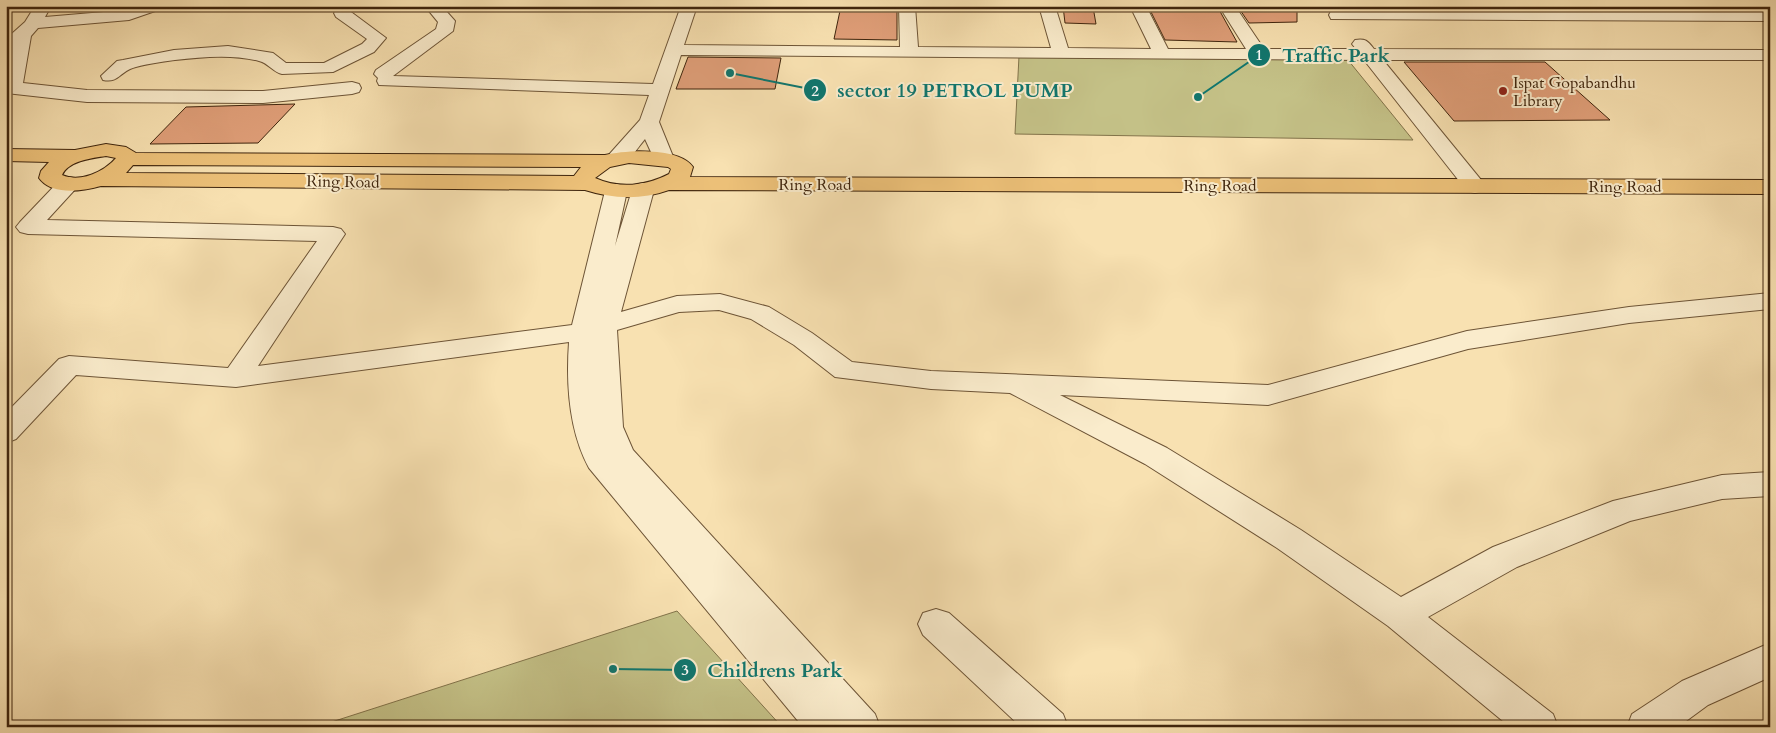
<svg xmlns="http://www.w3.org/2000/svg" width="1776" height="733" viewBox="0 0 1776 733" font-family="Cardo,serif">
<rect width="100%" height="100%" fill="#f8e1b1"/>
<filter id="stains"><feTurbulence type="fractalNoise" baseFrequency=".004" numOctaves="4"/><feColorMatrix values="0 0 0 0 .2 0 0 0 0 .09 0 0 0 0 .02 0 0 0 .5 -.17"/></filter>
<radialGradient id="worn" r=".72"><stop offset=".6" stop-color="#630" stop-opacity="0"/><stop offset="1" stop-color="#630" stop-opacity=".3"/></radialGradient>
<path fill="#c4c187" stroke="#82734a" d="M 1019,56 L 1348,60 L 1413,140 L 1015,134 Z
M 677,611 L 782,727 L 316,727 Z"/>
<path fill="#df9e78" stroke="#3f250d" d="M 841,6 L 897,6 L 897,40 L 834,39 Z
M 1063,6 L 1093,7 L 1096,24 L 1065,23 Z
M 1148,6 L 1217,6 L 1237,42 L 1165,40 Z
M 1297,6 L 1297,22 L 1249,23 L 1238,7 Z
M 688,57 L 781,58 L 775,89 L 676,89 Z
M 1404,62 L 1545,62 L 1610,120 L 1454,121 Z
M 295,104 L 258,143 L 150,144 L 186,107 Z"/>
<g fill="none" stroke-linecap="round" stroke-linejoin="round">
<defs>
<path id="minor" d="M 35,6 L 49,6 L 50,8 L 45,17 L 127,10 L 138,6 L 163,6 L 161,9 L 129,20 L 38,28 L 31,36 L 23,83 L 87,90 L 263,91 L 352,82 L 359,84 L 361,88 L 359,92 L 352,94 L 263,103 L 87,102 L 6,93 L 6,75 L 11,51 L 6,52 L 6,39 L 25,22 Z
M 339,6 L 356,6 L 351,12 L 386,38 L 374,52 L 333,72 L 282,74 C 273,72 268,63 259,61 C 232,54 203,57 175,60 C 161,62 143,64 130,69 C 119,74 117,83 103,80 L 101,76 L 117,61 L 123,60 L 174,50 L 228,46 L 273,53 L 286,63 L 324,63 L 362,44 L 367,39 L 336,17 L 334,13 Z
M 433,6 L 453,6 L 447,12 L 455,21 L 453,31 L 393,76 L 653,84 L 681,6 L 697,6 L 684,45 L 900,47 L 899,6 L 915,6 L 918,47 L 1051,48 L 1039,6 L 1055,6 L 1068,48 L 1151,49 L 1130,6 L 1146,6 L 1168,49 L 1246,49 L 1219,6 L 1235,6 L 1264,49 L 1356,49 L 1352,44 L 1355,40 C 1365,38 1368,41 1374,49 L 1770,50 L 1770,60 L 1383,60 L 1486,186 L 1483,191 L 1475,193 L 1467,191 L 1364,60 L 681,55 L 659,122 L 674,159 L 670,163 L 663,165 L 656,163 L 645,139 C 635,151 627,167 610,162 L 606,158 L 640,120 L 649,95 L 379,85 L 377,81 L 378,78 L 374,74 L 376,70 L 436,29 L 438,22 L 429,11 Z
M 1337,10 L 1770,11 L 1770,21 L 1331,19 L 1329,15 L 1331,11 Z
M 69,177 L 77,179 L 80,184 L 47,220 L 333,227 L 341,229 L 345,234 L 258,366 L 572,325 L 605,191 L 608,186 L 616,184 L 624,186 L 627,191 L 615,246 L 632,190 L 635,185 L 643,183 L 651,185 L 654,190 L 621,312 L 677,296 L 720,294 L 769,307 L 812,333 L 852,362 L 931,371 L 1268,385 L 1467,331 L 1629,307 L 1770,293 L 1770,309 L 1629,323 L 1468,349 L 1268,405 L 1060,395 L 1167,448 L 1301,530 L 1401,597 L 1493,547 L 1613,501 L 1722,475 L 1770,472 L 1770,496 L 1722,499 L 1630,521 L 1517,567 L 1428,617 L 1553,714 L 1558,727 L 1510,727 L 1388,626 L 1277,548 L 1145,464 L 1010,393 L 931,389 L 835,377 L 794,345 L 751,319 L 719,310 L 679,312 L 617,330 L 623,427 L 633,450 L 875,714 L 880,727 L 803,727 L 589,468 C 569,431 566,384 569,342 L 236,387 L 76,375 L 16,439 L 6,443 L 6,413 L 59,359 L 69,356 L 228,368 L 317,241 L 28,234 L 20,232 L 16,227 L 20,222 L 61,179 Z
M 936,609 L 949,613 L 1063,714 L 1068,727 L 1021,727 L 923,635 L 918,624 L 923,613 Z
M 1770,643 L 1770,677 L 1708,705 L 1678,727 L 1627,727 L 1632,714 L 1682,681 Z"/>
<path id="major" d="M 106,144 L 126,147 L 136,153 L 605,155 C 626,150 679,147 693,167 L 690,177 L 1770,180 L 1770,194 L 669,190 C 641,200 613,199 585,190 L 101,186 C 83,191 52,196 39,178 L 41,171 L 49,162 L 6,161 L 6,149 L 75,150 ZM 106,156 L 116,158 C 104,172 80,183 62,175 C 68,161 92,158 106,156 ZM 629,163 L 668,167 L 671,169 L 669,174 C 646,186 619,189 595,178 L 610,167 ZM 133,165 L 581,167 L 574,176 L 126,173 Z"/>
</defs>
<use href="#minor" stroke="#6d5436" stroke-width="2"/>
<use href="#major" stroke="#3f250d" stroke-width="2"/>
<use href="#minor" fill="#faeccc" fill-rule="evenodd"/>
<use href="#major" fill="#ecc078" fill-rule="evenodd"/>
</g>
<circle fill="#8f2418" stroke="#faeccc" stroke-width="2" cx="1503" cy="91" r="5"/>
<g text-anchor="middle" stroke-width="4" stroke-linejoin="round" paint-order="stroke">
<g font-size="16" fill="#3f250d" stroke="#faeccc" text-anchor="start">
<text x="1513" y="88">Ispat Gopabandhu<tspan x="1513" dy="18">Library</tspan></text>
</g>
<g font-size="16" fill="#3f250d" stroke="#faeccc">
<text transform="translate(343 181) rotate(1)" y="6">Ring Road</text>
<text x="815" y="190">Ring Road</text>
<text x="1220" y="191">Ring Road</text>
<text x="1625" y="192">Ring Road</text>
</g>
</g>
<path fill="none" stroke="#0f766e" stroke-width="2" d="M1198 97L1259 55M730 73L815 90M613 669L685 670"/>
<g fill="#0f766e" stroke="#faeccc" stroke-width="2">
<circle cx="1198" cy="97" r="5"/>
<circle cx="730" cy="73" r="5"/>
<circle cx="613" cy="669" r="5"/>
<circle cx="1259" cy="55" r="12"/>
<circle cx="815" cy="90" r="12"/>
<circle cx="685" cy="670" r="12"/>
</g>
<g font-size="15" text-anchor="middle" font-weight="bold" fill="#fff">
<text x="1259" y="60">1</text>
<text x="815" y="96">2</text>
<text x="685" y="675">3</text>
</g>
<g font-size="20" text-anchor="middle" font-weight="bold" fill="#0f766e" stroke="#faeccc" stroke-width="4" stroke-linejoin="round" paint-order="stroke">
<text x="1336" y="62">Traffic Park</text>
<text x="955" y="97">sector 19 PETROL PUMP</text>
<text x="775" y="677">Childrens Park</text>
</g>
<rect width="1776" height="733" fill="none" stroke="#f8e1b1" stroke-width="25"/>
<rect x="8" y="8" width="1761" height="718" fill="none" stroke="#3f250d" stroke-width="2.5"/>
<rect x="12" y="12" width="1751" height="708" fill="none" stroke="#3f250d"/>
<rect width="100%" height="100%" filter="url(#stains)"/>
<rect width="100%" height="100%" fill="url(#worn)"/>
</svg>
